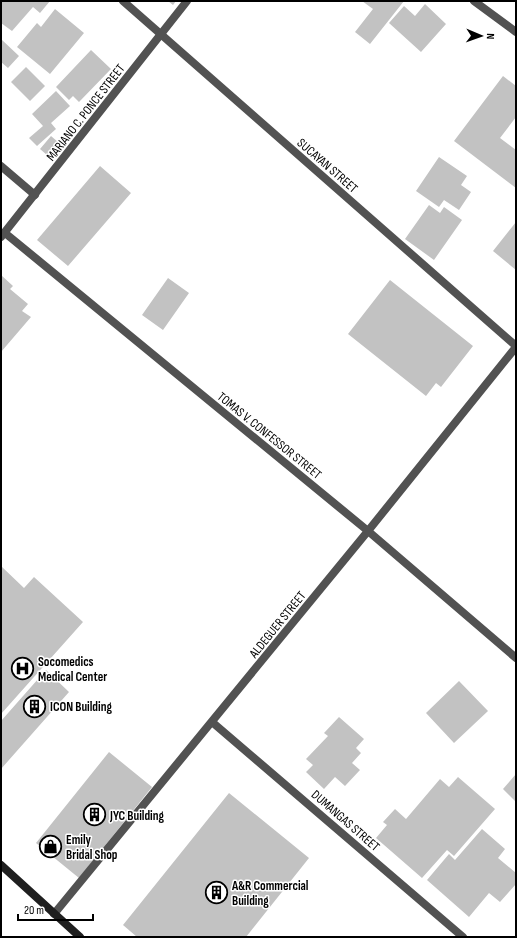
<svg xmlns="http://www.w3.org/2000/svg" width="517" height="938" viewBox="0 0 517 938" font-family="'Sofia Sans Condensed',sans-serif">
<rect width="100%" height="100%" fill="#fff"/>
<path fill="#c2c2c2" d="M 1,1 L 50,1 L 40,13 L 33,7 L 12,31 L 1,23 Z
M 168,1 L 176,1 L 173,5 Z
M 362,1 L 404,1 L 370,44 L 355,32 L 373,9 Z
M 425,4 L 446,24 L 421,52 L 389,23 L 404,6 L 415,16 Z
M 55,9 L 84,33 L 50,74 L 17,47 L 37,23 L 41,27 Z
M 1,39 L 19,56 L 8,68 L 1,62 Z
M 91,50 L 111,69 L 79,102 L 73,96 L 69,100 L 56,87 Z
M 26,67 L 45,86 L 30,101 L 11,82 Z
M 503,76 L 516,86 L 516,117 L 500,138 L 516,150 L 516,188 L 454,141 Z
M 56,91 L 70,106 L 51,123 L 56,129 L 37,146 L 29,138 L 43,126 L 32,114 Z
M 51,136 L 58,142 L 47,155 L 40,149 Z
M 439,157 L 467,176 L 461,185 L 471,192 L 459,210 L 444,200 L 439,207 L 416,191 Z
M 100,166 L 131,193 L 68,266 L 37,240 Z
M 429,205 L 440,213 L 444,207 L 462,220 L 434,260 L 405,239 Z
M 516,222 L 516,270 L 493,251 Z
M 1,275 L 13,286 L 10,289 L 28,304 L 22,311 L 31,317 L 1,352 Z
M 168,278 L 189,293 L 163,330 L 142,315 Z
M 390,280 L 473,346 L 441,387 L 436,383 L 426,396 L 348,334 Z
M 1,566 L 24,588 L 34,577 L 83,622 L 1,714 Z
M 46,670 L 69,692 L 1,769 L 1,721 Z
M 459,681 L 488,711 L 454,743 L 426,713 Z
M 339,717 L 364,739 L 356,748 L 361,753 L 352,763 L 360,770 L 345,786 L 335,777 L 324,789 L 306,772 L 313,765 L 306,759 L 328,736 L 324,733 Z
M 109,752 L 152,787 L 79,878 L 36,843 Z
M 516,774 L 516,802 L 503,789 Z
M 458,777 L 495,809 L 454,856 L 447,850 L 422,878 L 376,838 L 387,825 L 383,822 L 395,809 L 406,819 L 440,779 L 449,787 Z
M 229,793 L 309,858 L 246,937 L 137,937 L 123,925 Z
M 482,829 L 505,849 L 498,858 L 516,873 L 516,884 L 500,902 L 489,893 L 469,917 L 427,880 L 449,854 L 455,860 Z"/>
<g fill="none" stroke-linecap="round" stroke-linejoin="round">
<path stroke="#525252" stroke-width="8" d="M 123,1 L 516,346
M 1,166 L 35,195
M 212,722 L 463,937
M 54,914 L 368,531 L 516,347"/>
<path stroke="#525252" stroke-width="8" d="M 474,1 L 516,32
M 5,233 L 368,531 L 516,658
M 1,237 L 187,1"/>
<path stroke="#1f1f1f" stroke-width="8" d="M 1,865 L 80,937"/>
</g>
<defs>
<symbol id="hospital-ring" viewBox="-11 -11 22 22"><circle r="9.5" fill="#fff" stroke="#000" stroke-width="1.5"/><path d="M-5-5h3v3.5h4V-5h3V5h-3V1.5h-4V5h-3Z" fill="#000"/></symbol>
<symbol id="building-ring" viewBox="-11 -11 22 22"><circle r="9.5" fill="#fff" stroke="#000" stroke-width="1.5"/><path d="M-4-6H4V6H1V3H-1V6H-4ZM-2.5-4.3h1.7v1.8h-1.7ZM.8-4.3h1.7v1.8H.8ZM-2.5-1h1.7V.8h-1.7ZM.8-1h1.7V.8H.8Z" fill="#000"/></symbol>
<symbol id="shop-ring" viewBox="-11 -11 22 22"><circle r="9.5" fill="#fff" stroke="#000" stroke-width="1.5"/><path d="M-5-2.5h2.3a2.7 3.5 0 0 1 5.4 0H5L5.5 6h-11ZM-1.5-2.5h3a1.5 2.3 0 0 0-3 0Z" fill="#000"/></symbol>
</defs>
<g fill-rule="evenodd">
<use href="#hospital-ring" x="10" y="656" width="25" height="25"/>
<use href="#building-ring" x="22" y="694" width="25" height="25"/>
<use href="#building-ring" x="82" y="802" width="25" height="25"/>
<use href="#shop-ring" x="38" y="834" width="25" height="25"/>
<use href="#building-ring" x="204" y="880" width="25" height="25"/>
</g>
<g text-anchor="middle" stroke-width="3" stroke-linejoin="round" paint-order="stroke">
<g font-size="13" fill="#000" stroke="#fff">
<text transform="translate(85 112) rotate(-52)" y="5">MARIANO C. PONCE STREET</text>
<text transform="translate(328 165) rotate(41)" y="5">SUCAYAN STREET</text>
<text transform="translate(270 435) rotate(39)" y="5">TOMAS V. CONFESSOR STREET</text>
<text transform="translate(277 624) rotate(-51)" y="5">ALDEGUER STREET</text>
<text transform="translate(346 820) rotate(41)" y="5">DUMANGAS STREET</text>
</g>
<g font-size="13" font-weight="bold" fill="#000" stroke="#fff" text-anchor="start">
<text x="38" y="666">Socomedics<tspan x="38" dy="15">Medical Center</tspan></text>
<text x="50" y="711">ICON Building</text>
<text x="110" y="820">JYC Building</text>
<text x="66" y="844">Emily<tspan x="66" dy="15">Bridal Shop</tspan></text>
<text x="232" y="890">A&amp;R Commercial<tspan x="232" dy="15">Building</tspan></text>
</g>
</g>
<rect width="517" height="938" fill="none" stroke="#000000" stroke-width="4"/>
<g transform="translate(481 36) rotate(92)" stroke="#ffffff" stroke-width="3" paint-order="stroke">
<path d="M0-3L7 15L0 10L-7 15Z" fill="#000000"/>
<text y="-6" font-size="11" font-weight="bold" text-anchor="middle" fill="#000000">N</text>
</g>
<path d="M18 914v6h75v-6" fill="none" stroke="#000000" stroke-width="2"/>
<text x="24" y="914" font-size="12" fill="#000000" stroke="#ffffff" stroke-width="3" paint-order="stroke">20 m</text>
</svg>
